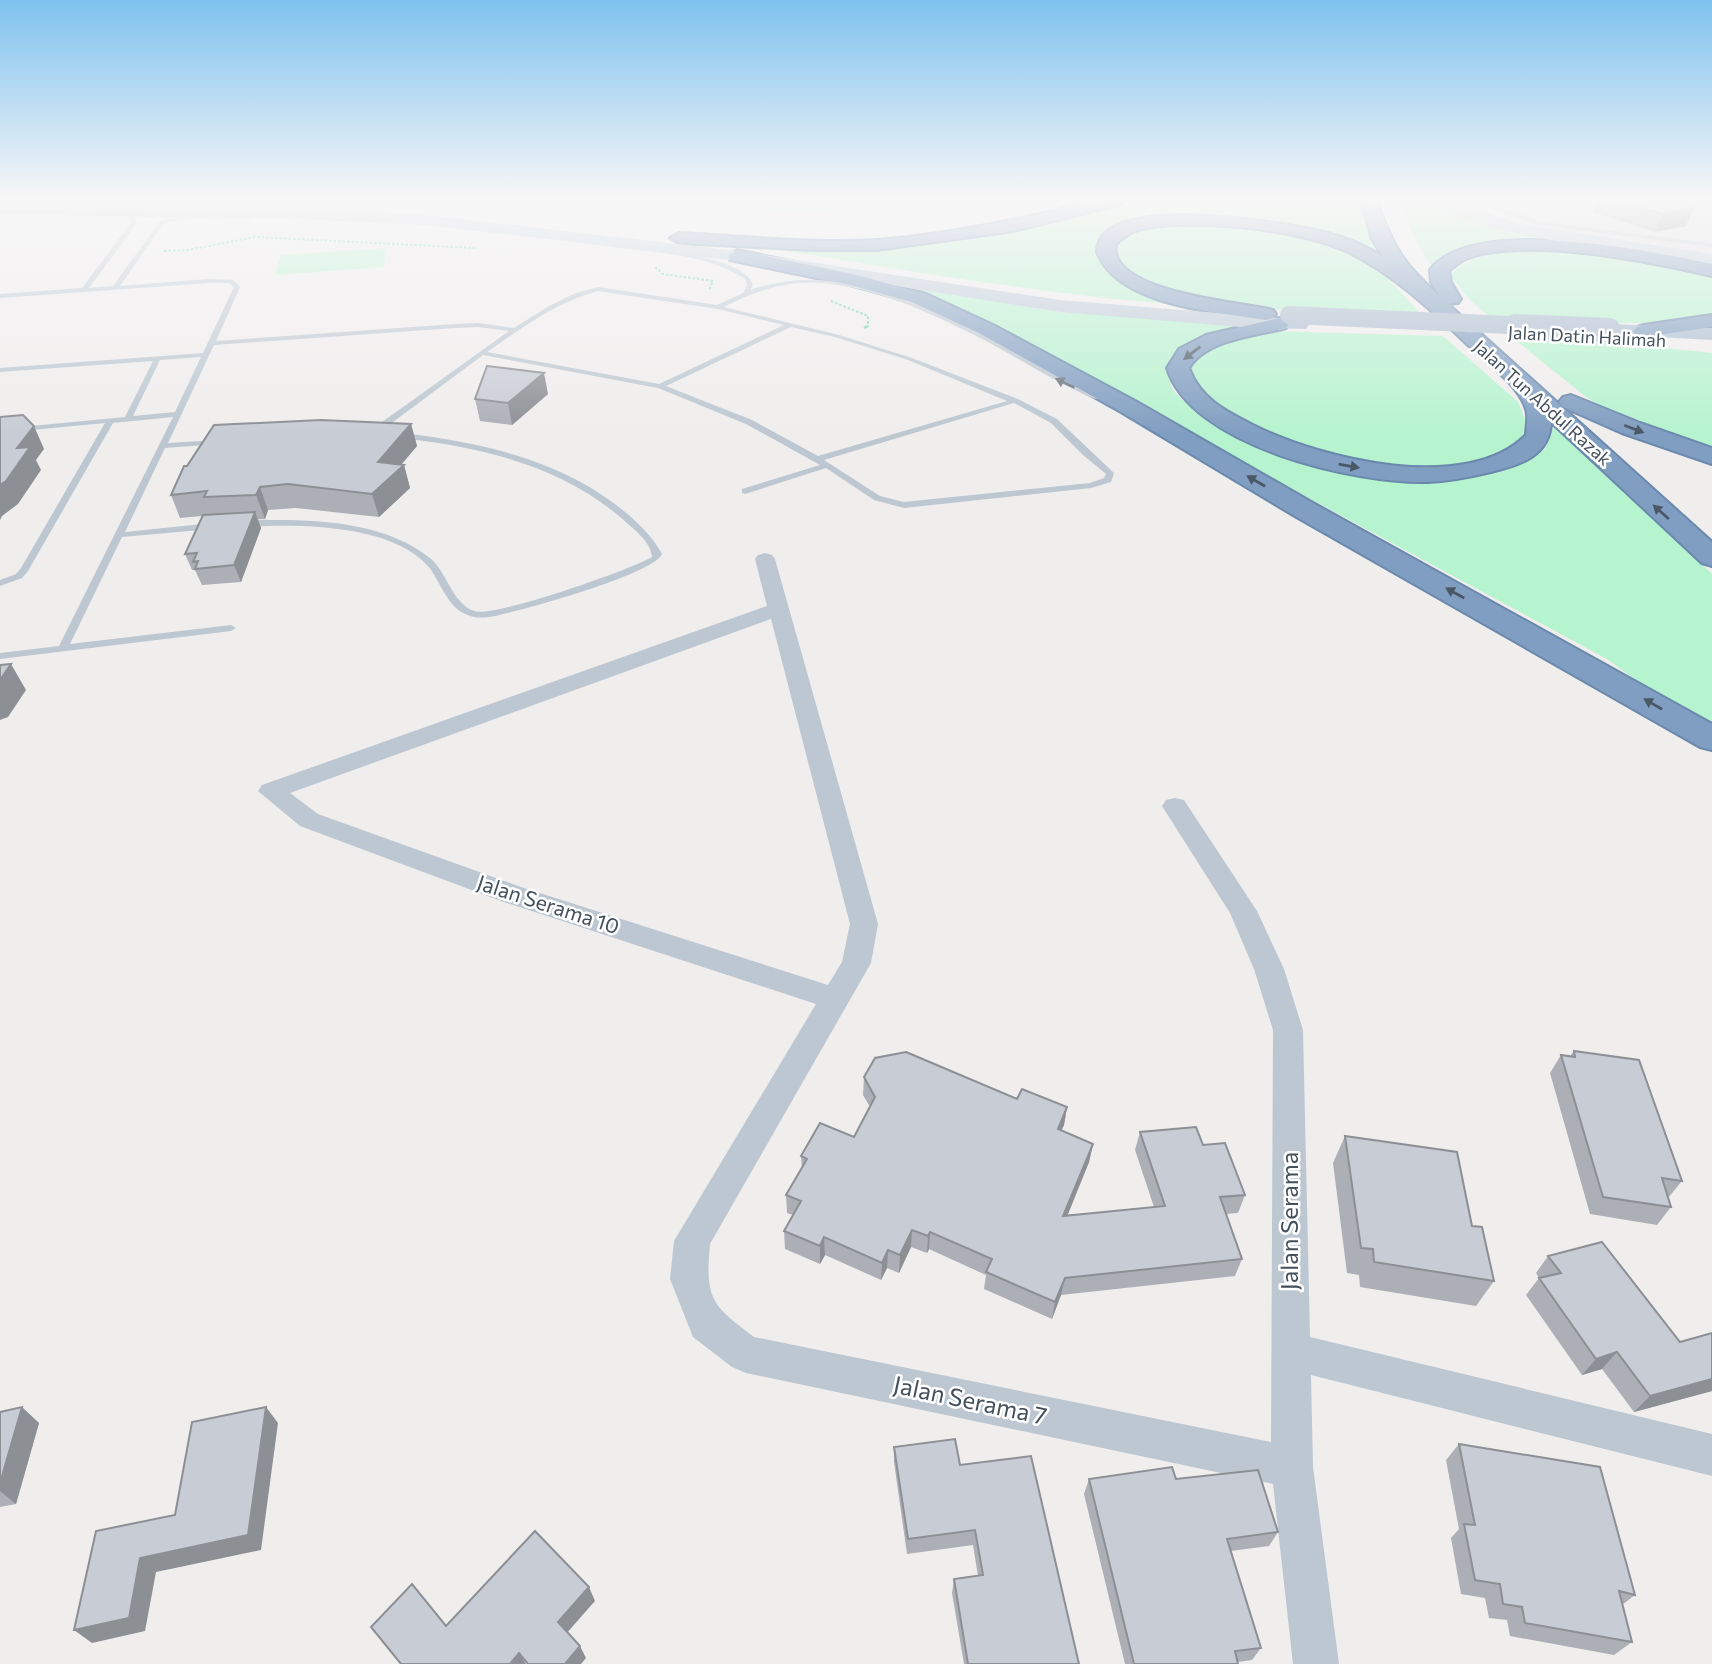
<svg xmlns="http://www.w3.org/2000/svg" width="1712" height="1664" viewBox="0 0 1712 1664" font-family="Commissioner,sans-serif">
<rect width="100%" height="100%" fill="#f0eded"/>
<path fill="#e1dedf" d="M 1462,201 L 1712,201 L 1712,256 L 1671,247 L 1527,225 Z"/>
<path fill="#b6f3cf" d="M 1140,201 L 1361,201 L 1381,257 C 1328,237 1274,216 1216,217 C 1181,218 1140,228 1105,234 L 1097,241 L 1099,261 C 1136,296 1178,299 1226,308 C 1062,299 900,269 738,243 L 802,246 L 974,235 Z
M 1399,201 L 1432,201 L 1597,247 C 1545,248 1475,238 1431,266 L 1413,235 Z
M 1187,224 C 1249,225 1324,228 1375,268 C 1392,281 1406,299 1421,314 C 1345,311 1182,317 1122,270 C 1117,266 1115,257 1112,251 C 1130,225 1158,226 1187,224 Z
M 386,248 L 384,267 L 275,275 L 281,255 Z
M 1528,249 L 1627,257 L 1712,275 L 1712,317 L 1661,323 L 1612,323 L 1489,317 L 1468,298 L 1450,275 C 1471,254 1500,252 1528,249 Z
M 886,282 L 1058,312 L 1249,325 L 1191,341 L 1172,356 L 1167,373 L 1173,390 L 1182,400 L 1216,422 L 1357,473 L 1515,464 L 1545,449 L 1554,423 L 1712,574 L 1712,735 L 1607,659 L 932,295 Z
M 1267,331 L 1443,336 L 1518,402 L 1528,426 L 1517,444 L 1493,459 L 1450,467 L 1387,466 L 1330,459 L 1283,443 L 1203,401 L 1185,374 C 1197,342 1237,337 1267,331 Z
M 1513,338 L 1628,344 L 1712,353 L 1712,449 L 1615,416 L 1586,397 Z"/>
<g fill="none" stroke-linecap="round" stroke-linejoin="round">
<path fill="#7fd8f4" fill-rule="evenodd" d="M 667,201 L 792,207 L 853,206 L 916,201 L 853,208 L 792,210 L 730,207 Z"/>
<defs>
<path id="highway" d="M 1094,201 L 1124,201 L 1122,204 L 1014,231 L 877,250 L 812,250 L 679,243 L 670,238 L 679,233 C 744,236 812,244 878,240 C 951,234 1023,219 1094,201 Z
M 1361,201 L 1377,201 C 1393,248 1404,264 1440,297 L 1431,282 L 1430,270 C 1471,214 1652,251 1712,264 L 1712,276 C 1651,262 1524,236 1466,259 C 1460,261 1454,267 1449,271 L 1451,282 L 1461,299 L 1458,303 L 1448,304 L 1712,542 L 1712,566 L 1702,563 L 1551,422 C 1550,456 1520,465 1491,472 C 1470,477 1450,481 1428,482 C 1356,484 1190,446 1167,368 L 1179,349 L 1206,335 L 1279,318 L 1286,320 L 1289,324 L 1286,328 C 1256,336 1207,339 1189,368 C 1200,399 1227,412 1255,426 C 1321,459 1467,495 1526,435 C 1526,429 1528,421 1527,414 C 1524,390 1487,362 1469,346 C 1432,311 1395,275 1348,252 C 1303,230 1180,215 1133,232 C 1127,234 1121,240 1116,244 C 1107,293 1242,302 1273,310 L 1276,314 L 1273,318 L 1266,320 C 1217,312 1117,306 1097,252 C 1097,189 1292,224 1328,233 C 1348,238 1366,246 1383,257 L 1372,239 Z
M 737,250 L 853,274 L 926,294 L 993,325 L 1137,402 L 1313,503 L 1712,724 L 1712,750 L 1700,747 L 1293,515 L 1121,412 L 979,333 L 912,302 L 850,285 L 730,260 L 728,256 Z
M 1712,315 L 1712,327 L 1644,337 L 1637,335 L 1633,331 L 1637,327 L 1644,325 Z
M 1571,395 L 1640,423 L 1712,448 L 1712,464 L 1622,433 L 1563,407 L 1559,402 L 1563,397 Z"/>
</defs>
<use href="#highway" stroke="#6b89ad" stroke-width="4"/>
<path stroke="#6bd4a3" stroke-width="2" stroke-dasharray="2.5 2" stroke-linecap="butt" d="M 164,251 L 188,250 L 255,237 L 475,248
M 655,267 L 663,274 L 713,281 L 709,290
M 831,301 L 868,316 L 868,326 L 865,327"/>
<path stroke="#6bd4a3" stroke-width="2.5" stroke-dasharray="3.5 2" stroke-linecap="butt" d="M 864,328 L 868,326"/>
<path fill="#bcc7d1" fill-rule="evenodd" d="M 1488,201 L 1494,201 L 1492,203 L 1495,206 L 1541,222 L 1712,243 L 1712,247 L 1540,225 L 1491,208 L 1486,203 Z
M 131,211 L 134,213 L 137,223 L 89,288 L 113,286 L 160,221 L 196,215 L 196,217 L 164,223 L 120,286 L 209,279 L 233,280 L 240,287 L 216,341 L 455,324 L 478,323 L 514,328 L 549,306 L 576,293 L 598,287 L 717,305 L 743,293 L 747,285 L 745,279 C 698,248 636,254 582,242 L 584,239 C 617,246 743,251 753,285 L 750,290 C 850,255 956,320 1041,366 C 1060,377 1085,385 1103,397 C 1101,398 1100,399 1098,399 C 1091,399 1080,392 1073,389 C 1034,370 999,346 960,328 C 918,307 869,287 822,283 C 787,280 755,291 724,307 L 839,335 L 912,358 L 1018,399 L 1057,419 L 1114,473 L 1111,482 L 1091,488 L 904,508 L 874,500 L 826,468 L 745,494 L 742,493 L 742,489 L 820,465 L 746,424 L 658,388 L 483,355 L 377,434 L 371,434 L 371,430 L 509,331 L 478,327 L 455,328 L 214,345 L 168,443 L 218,440 L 222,442 L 218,444 L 165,448 L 125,532 L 212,523 L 216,526 L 212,529 L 122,537 L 70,644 L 231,625 L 236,628 L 231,631 L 0,659 L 0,653 L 59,646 L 173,417 L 113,423 L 28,571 L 22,578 L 0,586 L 0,580 L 16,574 L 21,568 L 105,423 L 0,433 L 0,429 L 125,417 L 153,361 L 0,372 L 0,368 L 203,353 L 234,287 L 229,283 L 209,283 L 0,298 L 0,294 L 82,288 L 131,223 L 128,213 ZM 598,291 L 718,309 L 784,325 L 659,384 L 487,352 C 522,328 556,302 598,291 ZM 791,327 L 835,337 L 908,360 L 1007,401 L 818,456 L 752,420 L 666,386 ZM 201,357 L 175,412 L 133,416 L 160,360 ZM 1014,403 L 1051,423 L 1083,455 L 1106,474 L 1104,478 L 1090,483 L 904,502 L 880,496 L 824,460 Z
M 397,434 C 413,433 430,437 445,439 C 512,450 579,471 631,517 C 643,528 654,539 662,554 C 655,574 515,613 489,617 C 482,618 474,618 468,615 C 447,608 441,582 428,566 C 390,524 298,524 245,527 L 241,524 C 250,518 266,520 277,520 C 328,520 389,525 430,558 C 447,572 452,603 474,611 C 494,618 630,570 652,557 C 651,543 637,532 627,523 C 564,466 482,447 400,438 L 397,438 Z"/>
<path fill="#bcc7d1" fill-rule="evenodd" d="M 0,208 L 251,213 L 257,216 L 251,219 L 0,214 Z
M 765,553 L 772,555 L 775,559 L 878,924 L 871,963 L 710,1244 C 705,1299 711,1305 754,1337 L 1271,1442 L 1273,1030 L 1254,969 L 1230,913 L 1162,806 L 1166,800 L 1175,798 L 1184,800 L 1257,911 L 1284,969 L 1303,1030 L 1310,1337 L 1712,1434 L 1712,1476 L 1311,1375 L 1313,1467 L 1339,1664 L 1293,1664 L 1273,1484 L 746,1373 L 732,1367 L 693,1337 L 670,1279 L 674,1241 L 816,1004 L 501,901 L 300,826 L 258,791 L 262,785 L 767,606 L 755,559 L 758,555 ZM 771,619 L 850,924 L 842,962 L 828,985 L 521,887 L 318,814 L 290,793 Z"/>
<path fill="#bdcad8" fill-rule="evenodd" d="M 0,201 L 138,201 L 425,215 L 737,251 L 1060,300 L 1279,318 L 1286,320 L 1289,324 L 1286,328 L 1279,330 L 1060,312 L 737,261 L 425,225 L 136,211 L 0,211 Z
M 1430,201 L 1453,201 L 1516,223 L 1712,254 L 1712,264 C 1657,256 1464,235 1430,201 Z"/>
<path fill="#aabccf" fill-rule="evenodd" d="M 1279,318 L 1306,321 L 1309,325 L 1306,329 L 1272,328 L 1269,324 L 1272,320 Z
M 1609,324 L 1712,328 L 1712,340 L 1602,334 L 1599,330 L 1602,326 Z"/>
<use href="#highway" fill="#809ec1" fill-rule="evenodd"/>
<path stroke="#aabccf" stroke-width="18" d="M 1289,315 L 1553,327"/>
<path stroke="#aabccf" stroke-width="24" d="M 1516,326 L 1609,330"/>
</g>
<path fill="#acafb6" d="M 1597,201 L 1685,201 L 1686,226 L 1655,232 L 1593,212 Z
M 548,394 L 512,425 L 480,421 L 475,399 Z
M 411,424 L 417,446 L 401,464 L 404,465 L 410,488 L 379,517 L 296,508 L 268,510 L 265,519 L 258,519 L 261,528 L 241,582 L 202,585 L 195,570 L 192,570 L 185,554 L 202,516 L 180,518 L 171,495 Z
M 1574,1051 L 1682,1181 L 1668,1198 L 1671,1207 L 1657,1225 L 1590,1214 L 1550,1073 L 1561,1055 L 1570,1056 Z
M 864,1077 L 1067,1107 L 1064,1125 L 1061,1131 L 1093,1144 L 1089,1162 L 1067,1216 L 1154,1207 L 1135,1150 L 1140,1132 L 1203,1145 L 1245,1195 L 1238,1213 L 1226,1214 L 1242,1259 L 1235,1276 L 1061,1295 L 1052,1319 L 984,1289 L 986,1275 L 929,1249 L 927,1253 L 911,1247 L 899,1273 L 887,1268 L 881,1280 L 825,1255 L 820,1264 L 785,1249 L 784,1231 L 793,1215 L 787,1213 L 786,1195 L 802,1168 L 801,1156 L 854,1137 L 870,1107 L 863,1095 Z
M 1345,1136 L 1472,1226 L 1494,1281 L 1476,1306 L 1360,1287 L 1359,1275 L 1347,1273 L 1333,1163 Z
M 1548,1256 L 1680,1342 L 1712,1333 L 1712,1391 L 1634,1412 L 1602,1369 L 1582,1375 L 1526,1295 L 1539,1278 L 1536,1273 Z
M 0,1412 L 39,1423 L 16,1504 L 0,1507 Z
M 1459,1444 L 1635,1595 L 1622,1605 L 1632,1642 L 1614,1655 L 1510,1636 L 1507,1620 L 1489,1618 L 1485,1598 L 1461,1594 L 1451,1538 L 1459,1529 L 1446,1460 Z
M 894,1447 L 960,1465 L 1079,1664 L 964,1664 L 952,1593 L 954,1579 L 978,1576 L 973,1545 L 907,1554 L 894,1462 Z
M 1089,1479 L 1278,1532 L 1269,1546 L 1231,1551 L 1261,1648 L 1252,1660 L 1238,1662 L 1238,1664 L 1125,1664 L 1084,1494 Z"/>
<path fill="#8c8f94" d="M 1694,208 L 1686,226 L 1655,232 L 1662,214 Z
M 544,373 L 548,394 L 512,425 L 508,403 Z
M 411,424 L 417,446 L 391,477 L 404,465 L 410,488 L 379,517 L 372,494 L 378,462 Z
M 34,426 L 44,449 L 36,460 L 41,470 L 18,504 L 2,516 L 0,520 L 0,485 L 17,448 Z
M 260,487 L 268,510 L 265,519 L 256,495 Z
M 255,512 L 261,528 L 241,582 L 234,565 Z
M 11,664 L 26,690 L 8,717 L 0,720 L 0,680 Z
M 1067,1107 L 1064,1125 L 1054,1147 L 1058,1129 Z
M 1093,1144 L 1089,1162 L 1060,1234 L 1063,1216 Z
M 912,1230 L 911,1247 L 899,1273 L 900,1255 Z
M 930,1232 L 929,1249 L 927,1253 L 928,1236 Z
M 824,1237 L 825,1255 L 820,1264 L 820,1246 Z
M 888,1250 L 887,1268 L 881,1280 L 882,1263 Z
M 1065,1278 L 1061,1295 L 1052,1319 L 1055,1302 Z
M 1617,1352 L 1602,1369 L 1582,1375 L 1596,1359 Z
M 1712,1379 L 1712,1391 L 1634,1412 L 1650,1396 Z
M 22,1407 L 39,1423 L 16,1504 L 0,1491 L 0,1483 Z
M 266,1407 L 278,1423 L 261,1550 L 156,1572 L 145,1631 L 92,1643 L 74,1630 L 140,1558 Z
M 589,1587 L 595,1601 L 565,1635 L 558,1622 Z
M 580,1646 L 586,1658 L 581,1664 L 565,1664 Z
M 519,1653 L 526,1664 L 510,1664 Z"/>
<path fill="#c8ccd4" stroke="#8c8f94" stroke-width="2" d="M 1619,201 L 1685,201 L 1694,208 L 1662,214 Z
M 487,366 L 544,373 L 508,403 L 475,399 Z
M 23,415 L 34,426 L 17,448 L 30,447 L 6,481 L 0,485 L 0,417 Z
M 321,420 L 411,424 L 378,462 L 404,465 L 372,494 L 288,484 L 260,487 L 256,495 L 204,497 L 207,491 L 171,495 L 184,466 L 187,466 L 214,425 Z
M 255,512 L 234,565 L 195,569 L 198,561 L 193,562 L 197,553 L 185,554 L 203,515 Z
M 11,664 L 0,680 L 0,665 Z
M 1574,1051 L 1639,1060 L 1682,1181 L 1662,1178 L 1671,1207 L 1603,1197 L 1561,1055 L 1575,1057 Z
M 906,1052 L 1017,1099 L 1022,1089 L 1067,1107 L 1058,1129 L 1093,1144 L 1063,1216 L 1165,1206 L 1140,1132 L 1196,1127 L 1203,1145 L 1225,1143 L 1245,1195 L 1220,1197 L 1242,1259 L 1065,1278 L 1055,1302 L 986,1272 L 992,1259 L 930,1232 L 928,1236 L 912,1230 L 900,1255 L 888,1250 L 882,1263 L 824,1237 L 820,1246 L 784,1231 L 801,1201 L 786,1195 L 807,1159 L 801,1156 L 820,1123 L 854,1137 L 875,1097 L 864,1077 L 875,1058 Z
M 1345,1136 L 1457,1152 L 1472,1226 L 1482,1227 L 1494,1281 L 1374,1262 L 1373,1249 L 1361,1248 Z
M 1602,1242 L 1680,1342 L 1712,1333 L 1712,1379 L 1650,1396 L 1617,1352 L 1596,1359 L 1539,1278 L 1561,1273 L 1548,1256 Z
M 22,1407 L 0,1483 L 0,1412 Z
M 266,1407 L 248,1535 L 140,1558 L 129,1618 L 74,1630 L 96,1531 L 175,1515 L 192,1422 Z
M 955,1439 L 960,1465 L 1031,1456 L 1079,1664 L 968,1664 L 954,1579 L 983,1575 L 975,1530 L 908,1539 L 894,1447 Z
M 1459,1444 L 1600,1467 L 1635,1595 L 1619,1591 L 1632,1642 L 1525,1623 L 1522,1607 L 1503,1604 L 1500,1584 L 1475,1580 L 1464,1524 L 1475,1525 Z
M 1172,1467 L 1176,1479 L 1258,1470 L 1278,1532 L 1227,1539 L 1261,1648 L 1235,1651 L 1238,1664 L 1134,1664 L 1089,1479 Z
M 535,1531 L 589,1587 L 558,1622 L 580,1646 L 565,1664 L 528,1664 L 519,1653 L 510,1664 L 401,1664 L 371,1627 L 412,1584 L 446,1626 Z"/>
<defs><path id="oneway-solid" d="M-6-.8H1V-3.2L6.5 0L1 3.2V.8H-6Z" transform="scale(1.75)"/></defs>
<g fill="#4a5866">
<use href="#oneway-solid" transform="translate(1192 353) rotate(142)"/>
<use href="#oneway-solid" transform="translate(1634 429) rotate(21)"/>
<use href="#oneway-solid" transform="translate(1349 466) rotate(10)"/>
<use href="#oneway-solid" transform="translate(1256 481) rotate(-150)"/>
<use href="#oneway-solid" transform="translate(1661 512) rotate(-138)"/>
<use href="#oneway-solid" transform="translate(1455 593) rotate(-151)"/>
<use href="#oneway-solid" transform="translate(1653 704) rotate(-150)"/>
</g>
<use fill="#68747f" href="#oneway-solid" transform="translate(1065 383) rotate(-154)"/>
<linearGradient id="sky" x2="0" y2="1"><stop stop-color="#7ec2ed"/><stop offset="0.46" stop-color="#f8f7f7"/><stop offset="1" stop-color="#f8f7f7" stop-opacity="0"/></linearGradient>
<rect width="1712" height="434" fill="url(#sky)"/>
<g text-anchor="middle" stroke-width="5" stroke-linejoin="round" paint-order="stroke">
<g font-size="18" fill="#44505c" stroke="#fff">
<text transform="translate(1587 337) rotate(3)" y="6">Jalan Datin Halimah</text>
<text transform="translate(1542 403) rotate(42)" y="6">Jalan Tun Abdul Razak</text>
</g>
<g font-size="21" fill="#44505c" stroke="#fff">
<text transform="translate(548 905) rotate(18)" y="7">Jalan Serama 10</text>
</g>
<g font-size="24" fill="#44505c" stroke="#fff">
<text transform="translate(1290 1221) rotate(-90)" y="8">Jalan Serama</text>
<text transform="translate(970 1401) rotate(12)" y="8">Jalan Serama 7</text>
</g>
</g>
</svg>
